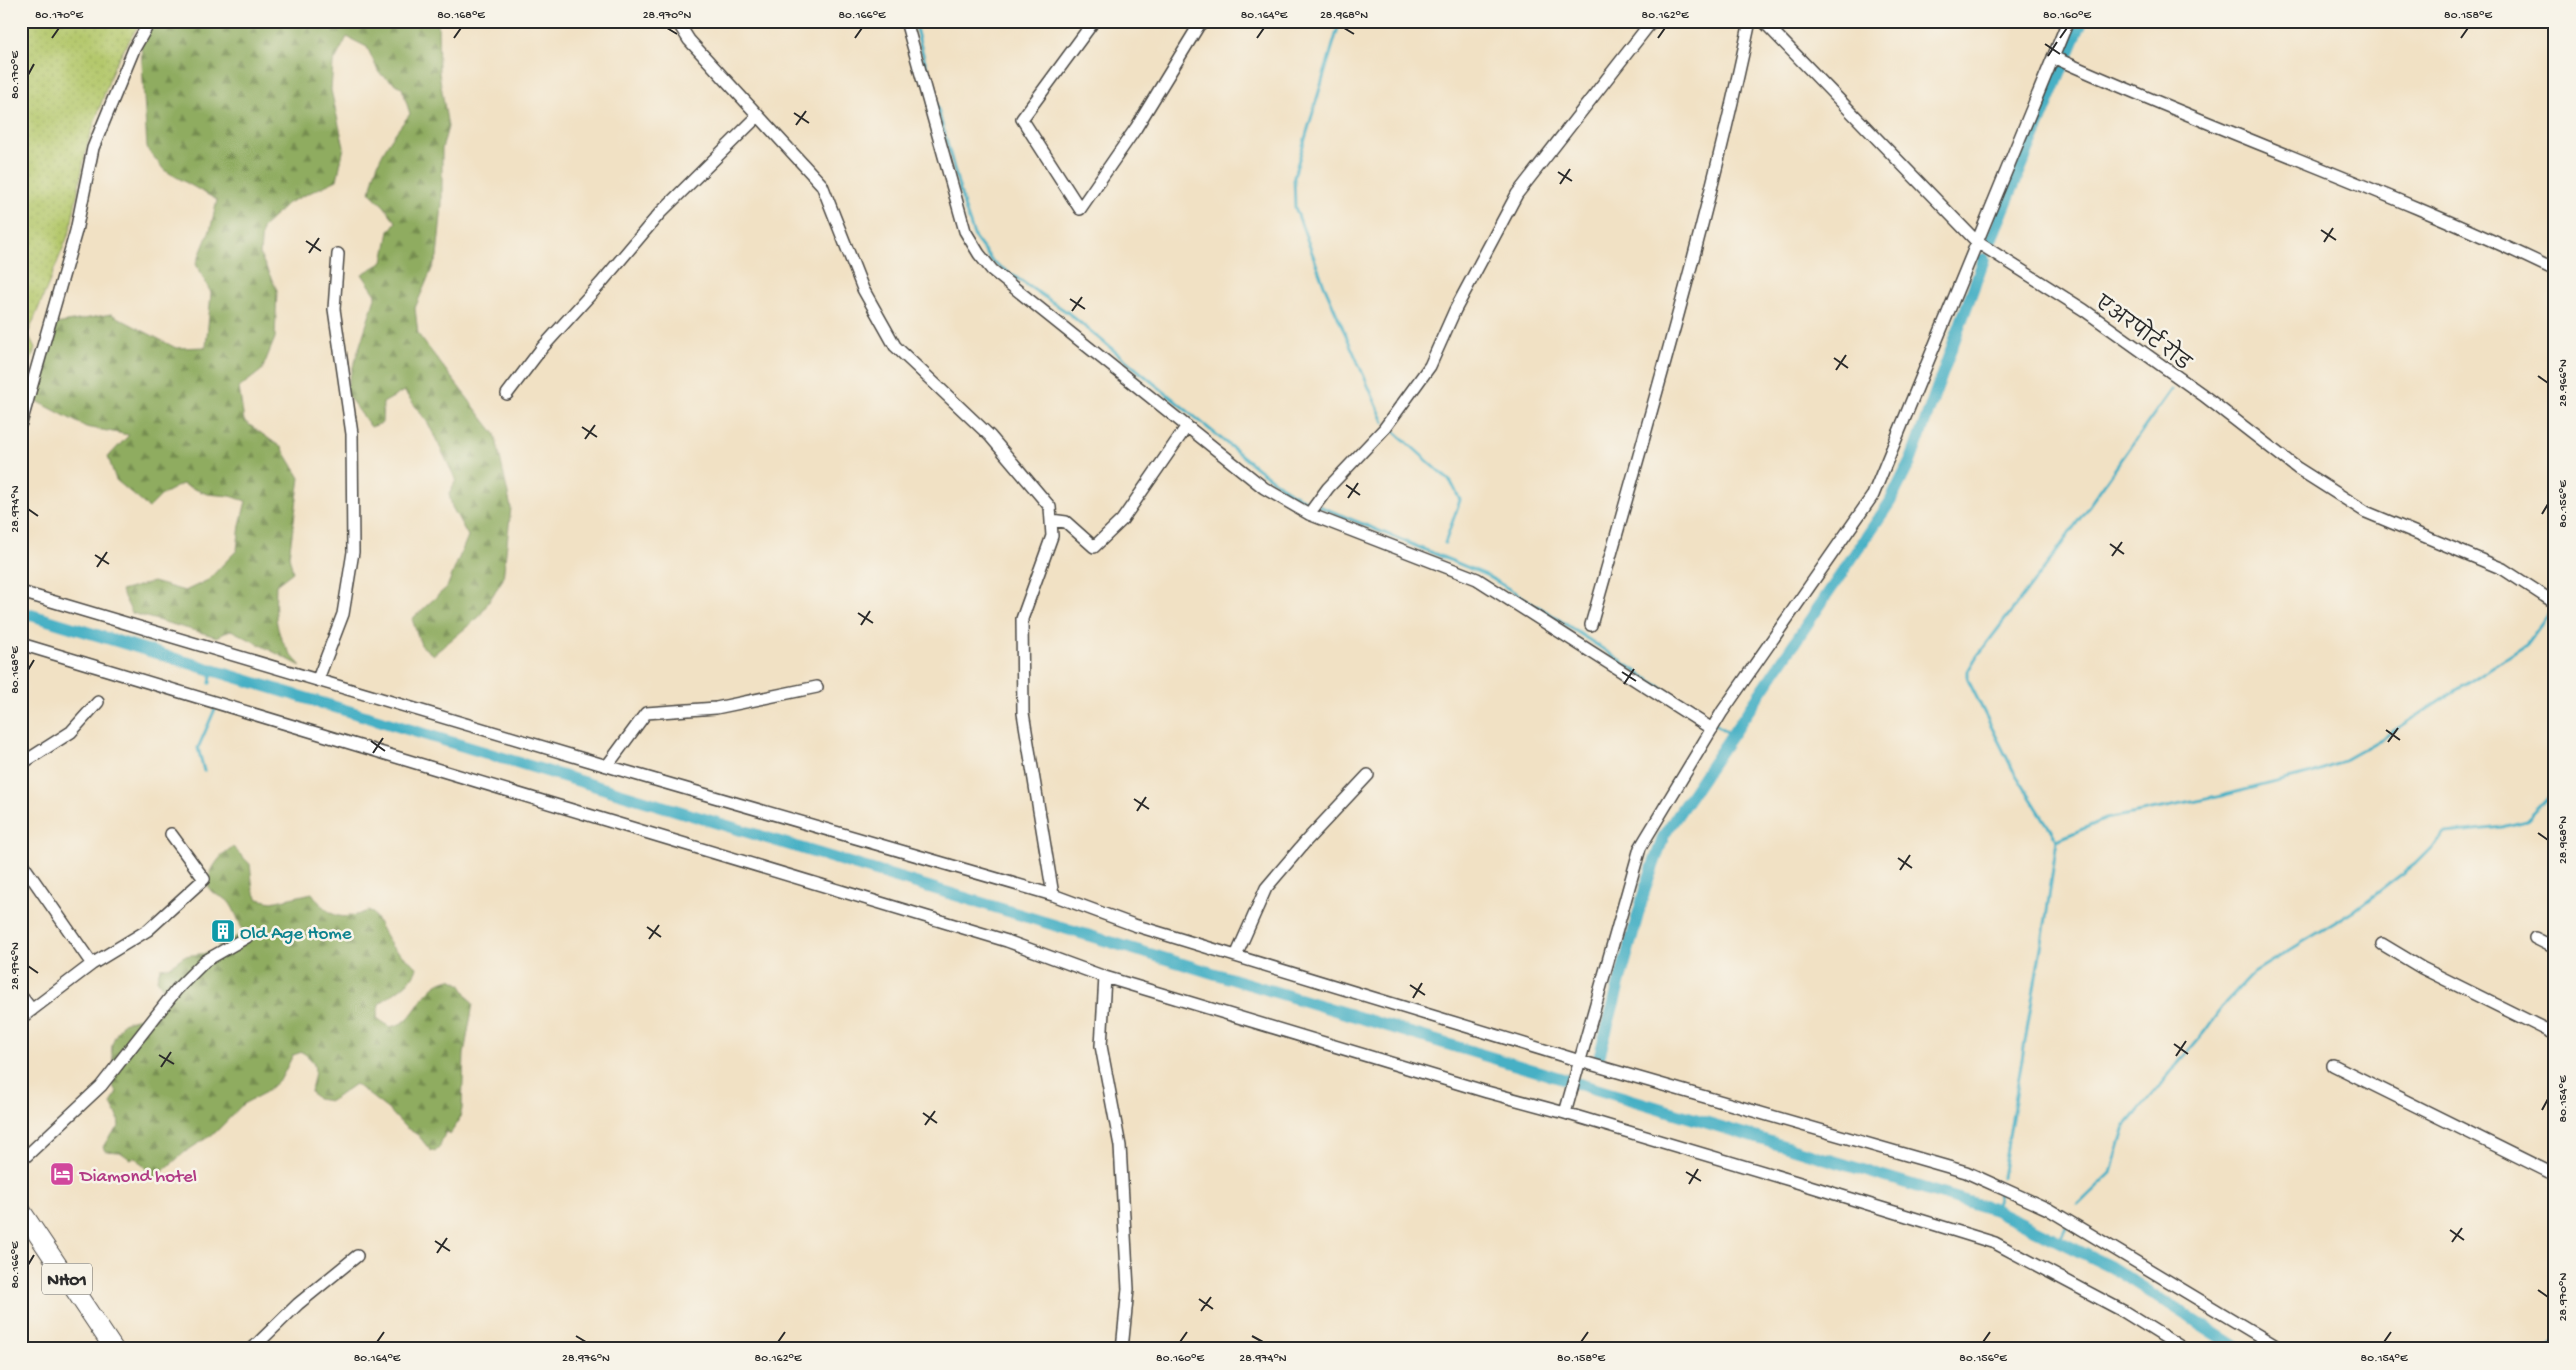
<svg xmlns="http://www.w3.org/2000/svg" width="2576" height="1370" viewBox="0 0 2576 1370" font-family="'Gochi Hand','Playpen Sans Deva',sans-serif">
<defs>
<pattern id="grass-dots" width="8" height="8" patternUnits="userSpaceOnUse" patternTransform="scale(1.25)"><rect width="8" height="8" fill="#b4c86c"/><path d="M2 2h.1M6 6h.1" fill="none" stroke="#9bac5e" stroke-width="1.8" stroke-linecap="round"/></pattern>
<pattern id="forest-firs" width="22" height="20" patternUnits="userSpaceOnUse" patternTransform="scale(1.25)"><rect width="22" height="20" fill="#8fac60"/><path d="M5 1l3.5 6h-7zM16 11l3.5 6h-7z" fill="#758c4f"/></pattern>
</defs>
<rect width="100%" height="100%" fill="#f7f3e8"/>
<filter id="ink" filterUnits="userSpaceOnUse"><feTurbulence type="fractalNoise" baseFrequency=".02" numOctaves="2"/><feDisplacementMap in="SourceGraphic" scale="10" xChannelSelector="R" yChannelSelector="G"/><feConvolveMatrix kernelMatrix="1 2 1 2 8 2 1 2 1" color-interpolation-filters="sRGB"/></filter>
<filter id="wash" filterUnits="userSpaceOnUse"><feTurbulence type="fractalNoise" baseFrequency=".0096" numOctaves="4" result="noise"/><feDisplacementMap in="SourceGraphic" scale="20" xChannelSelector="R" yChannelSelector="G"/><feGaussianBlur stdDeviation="1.12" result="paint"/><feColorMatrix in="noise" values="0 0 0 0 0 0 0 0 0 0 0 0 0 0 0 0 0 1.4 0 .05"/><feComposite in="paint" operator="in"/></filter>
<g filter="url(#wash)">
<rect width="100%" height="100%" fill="#f1e1c4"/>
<path fill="url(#grass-dots)" stroke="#707a4c" d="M 21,21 L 141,21 L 114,66 L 87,145 L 70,231 L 28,334 L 35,348 L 21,394 Z"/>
<path fill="url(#forest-firs)" stroke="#5d6c46" d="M 154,21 L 438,21 L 439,73 L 448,127 L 442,149 L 442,205 L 437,257 L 415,308 L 418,334 L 495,434 L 511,508 L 503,579 L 479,617 L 433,655 L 421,645 L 412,619 L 447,587 L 468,536 L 452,507 L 449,494 L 456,480 L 428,423 L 404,391 L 383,403 L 382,423 L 371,427 L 345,392 L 376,295 L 362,274 L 383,262 L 389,231 L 396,222 L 384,206 L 370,193 C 376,158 388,142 410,114 L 402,88 L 379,73 L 367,47 L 347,37 L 333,64 L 331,90 L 344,147 L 337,180 L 288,203 L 262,228 L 260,255 L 277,290 L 275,338 L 262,370 L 239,388 L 244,421 L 282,448 L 300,478 L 289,556 L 293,572 L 276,585 C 275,622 274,637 301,666 L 231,630 L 217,637 L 132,613 L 121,591 L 153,582 L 185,591 L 208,580 L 237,550 L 240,525 L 246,501 L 230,496 L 207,494 L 182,484 L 163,494 L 149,508 L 116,480 L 108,457 L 129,435 L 86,427 L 31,398 L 56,324 L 111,314 L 176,348 L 206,347 L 211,293 L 196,264 L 211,227 L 217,200 L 164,170 L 147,148 L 141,46 Z
M 233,847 L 250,864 L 253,890 L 258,899 L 272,902 L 312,893 C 329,917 340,922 368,911 L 373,913 L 392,947 L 417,967 C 415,982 390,995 379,1004 L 377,1018 L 390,1027 C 394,1026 398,1025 402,1023 C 418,1014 424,983 451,979 L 460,984 L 473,1004 L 464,1054 L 462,1109 L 459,1121 L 450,1134 L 446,1131 L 439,1148 L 435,1152 L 430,1150 L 418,1135 L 405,1127 L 390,1111 L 355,1084 L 331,1101 L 317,1099 L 311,1092 C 314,1072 321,1065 302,1052 L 293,1055 L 282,1077 L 266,1092 L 243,1104 L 216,1132 L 185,1152 L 164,1170 L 159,1177 L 154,1178 L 135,1157 L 130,1159 L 120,1152 L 105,1151 L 103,1147 L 109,1137 L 119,1127 L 118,1117 L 111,1104 L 117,1092 L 106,1076 L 115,1066 C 108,1046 112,1041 123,1023 C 144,1014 159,1022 166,993 L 157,979 L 160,968 L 169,967 L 184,956 L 223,951 L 223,947 L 217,946 L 244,933 C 239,923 235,909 228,901 C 223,896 212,895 209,888 C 205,874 221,853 233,847 Z"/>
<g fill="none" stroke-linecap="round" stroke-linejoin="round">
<path stroke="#47b0c5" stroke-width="3" d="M 914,21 L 965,209 L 975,238 L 993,262 L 1067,312 L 1258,469 L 1292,494 L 1313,503
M 1340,21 L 1294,176 L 1295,207 L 1324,285 L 1384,422
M 1391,428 L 1451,482 L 1460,500 L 1445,543
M 1319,506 L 1486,575 L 1552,615 L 1730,734
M 210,683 L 212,670
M 204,771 L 198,748 L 215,709
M 2057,840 L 2013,770 L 1968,680 L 1968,671 L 1975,659 L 2049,562 L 2171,390
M 2002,1177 L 2046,918 L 2057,840 L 2106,819 L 2217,797 L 2312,773 L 2337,764 L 2383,738 L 2526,645 L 2551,611
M 2078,1205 L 2111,1173 L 2125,1127 L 2205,1031 L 2225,1003 L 2254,972 L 2355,910 L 2415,864 L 2446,833 L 2503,827 L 2526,821 L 2555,791
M 1995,1210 L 1999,1193
M 2059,1241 L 2066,1227
M 2549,1349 L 2555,1342"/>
<path stroke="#47b0c5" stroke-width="12" d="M 1991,240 L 2082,21
M 21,612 L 1995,1210 L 2111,1267 L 2239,1349
M 1598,1061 L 1645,889 L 1664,835 L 1890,502 L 1911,460 L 1984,259"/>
</g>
</g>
<g filter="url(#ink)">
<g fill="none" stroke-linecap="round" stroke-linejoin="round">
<defs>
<path id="minor" d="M 677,21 L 689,40 L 822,185 L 863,289 L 895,346 L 990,436 L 1050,507 L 1052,536 L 1022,619 L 1023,713 L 1053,895
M 906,21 L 965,231 L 979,254 L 992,270 L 1264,488 L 1309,514 L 1477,579 L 1712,729
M 1094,21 L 1022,119 L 1080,209 L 1136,128 L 1199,25 L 1205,21
M 1763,21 L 1977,242 L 2084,310 L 2203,395 L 2297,468 L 2366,512 L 2503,569 L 2555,603
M 2053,57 C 2219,132 2391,191 2555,270
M 507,394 L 542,348 L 601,283 L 660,213 L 758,116
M 21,423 L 76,231 L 93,148 L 134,49 L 150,21
M 1309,514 L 1328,488 L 1384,429 L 1430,366 L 1455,310 L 1517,194 L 1652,21
M 1051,520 L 1066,522 L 1094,547 L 1122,520 L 1187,426
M 21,592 L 607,766 L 1053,895 L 1134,925 L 1580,1061 L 1966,1172 L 2048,1209 L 2281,1349
M 1591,625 C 1647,425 1707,225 1750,21
M 21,644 L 1007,941 L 1105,977 L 1487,1092 L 1565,1113 L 1790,1180 L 1995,1243 L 2123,1311 L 2184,1349
M 318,679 L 343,614 L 353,552 L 352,434 L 334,309 L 338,254
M 21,764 L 71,732 L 98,702
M 607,766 L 646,713 L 716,708 L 817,687
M 21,862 L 92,964
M 2535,938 L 2555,948
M 2382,944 L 2422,968 L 2555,1034
M 1236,956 L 1266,888 L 1306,841 L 1368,775
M 1105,977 L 1101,1046 L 1120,1146 L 1128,1289 L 1122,1349
M 21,996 L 32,1010
M 21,1018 L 92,964 L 148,930 L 204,879 L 171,834
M 2333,1065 L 2555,1175
M 1565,1113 L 1640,848 L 1722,712 L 1873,495 L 2068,21
M 21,1161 L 101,1086 L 177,989 L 205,961 L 247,937
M 252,1349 L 298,1304 L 357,1256"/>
<path id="trunk" d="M 21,1210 L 114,1349"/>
</defs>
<use href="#minor" stroke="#494642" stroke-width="14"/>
<use href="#trunk" stroke="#494642" stroke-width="20"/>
<use href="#minor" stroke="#fff" stroke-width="11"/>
<use href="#trunk" stroke="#fff" stroke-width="18"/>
</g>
</g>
<path fill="none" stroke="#2b2b2b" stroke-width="2" d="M 667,28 L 677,34M 1344,28 L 1354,34M 52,38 L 59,28M 454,38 L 461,28M 855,38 L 862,28M 1257,38 L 1264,28M 1658,38 L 1665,28M 2060,38 L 2067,28M 2461,38 L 2468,28M 2045,44 L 2060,54M 2048,56 L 2057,42M 28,75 L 34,64M 794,113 L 809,123M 796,125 L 806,111M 1558,172 L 1572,181M 1560,184 L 1570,169M 2321,230 L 2336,240M 306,241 L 321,251M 2324,242 L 2333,228M 309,253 L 319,238M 1070,299 L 1085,309M 1072,311 L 1082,297M 1834,358 L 1848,368M 1836,370 L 1846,355M 2538,376 L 2548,383M 582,427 L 597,437M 585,439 L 595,425M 1346,485 L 1360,495M 1348,498 L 1358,483M 28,509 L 38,516M 2542,514 L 2548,504M 2110,544 L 2124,554M 95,555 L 109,564M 2112,556 L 2122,542M 97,567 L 107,552M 858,613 L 873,623M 861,625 L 870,611M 28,670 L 34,660M 1622,672 L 1636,681M 1624,684 L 1634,669M 2386,730 L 2400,740M 371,741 L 385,751M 2388,742 L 2398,728M 373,753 L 383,738M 1134,799 L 1149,809M 1137,811 L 1146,797M 2538,833 L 2548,840M 1898,858 L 1912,868M 1900,870 L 1910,855M 647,927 L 661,937M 649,939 L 659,925M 28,966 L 38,973M 1410,985 L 1425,995M 1413,998 L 1422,983M 2174,1044 L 2188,1054M 159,1055 L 174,1064M 2176,1056 L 2186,1041M 161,1067 L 171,1052M 2542,1110 L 2548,1099M 923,1113 L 937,1123M 925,1125 L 935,1111M 1686,1172 L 1701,1181M 1689,1184 L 1698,1169M 2450,1230 L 2464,1240M 435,1241 L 450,1251M 2452,1242 L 2462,1228M 437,1253 L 447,1238M 28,1265 L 34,1255M 2538,1290 L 2548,1297M 1199,1299 L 1213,1309M 1201,1311 L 1211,1297M 576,1336 L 586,1342M 1252,1336 L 1263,1342M 377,1342 L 384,1332M 778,1342 L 785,1332M 1180,1342 L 1187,1332M 1581,1342 L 1588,1332M 1983,1342 L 1990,1332M 2384,1342 L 2391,1332"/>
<defs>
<symbol id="building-square" viewBox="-11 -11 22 22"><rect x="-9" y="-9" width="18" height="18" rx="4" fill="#0f9aa8" stroke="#f7f3e8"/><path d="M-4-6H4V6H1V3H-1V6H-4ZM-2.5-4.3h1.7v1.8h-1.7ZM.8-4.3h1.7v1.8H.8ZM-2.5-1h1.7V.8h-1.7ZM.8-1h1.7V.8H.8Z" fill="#fff"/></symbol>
<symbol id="hotel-square" viewBox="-11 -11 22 22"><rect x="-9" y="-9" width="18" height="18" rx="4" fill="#d1479c" stroke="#f7f3e8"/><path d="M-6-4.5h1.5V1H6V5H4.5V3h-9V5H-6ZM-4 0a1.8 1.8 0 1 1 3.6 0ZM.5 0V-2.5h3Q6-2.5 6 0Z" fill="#fff"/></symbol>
</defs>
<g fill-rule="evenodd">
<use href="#building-square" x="209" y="917" width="28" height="28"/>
<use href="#hotel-square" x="48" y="1160" width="28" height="28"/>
</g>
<g text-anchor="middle" stroke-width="5" stroke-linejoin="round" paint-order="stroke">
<rect fill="#f7f3e8" stroke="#686764" stroke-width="1" x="42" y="1263.5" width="50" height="31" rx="4"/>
<g font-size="18" font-weight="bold" fill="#2b2b2b">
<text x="67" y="1285">NH01</text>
</g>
<g font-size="19" fill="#2b2b2b" stroke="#f7f3e8">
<text transform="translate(2144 332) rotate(36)" y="7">एअरपोर्ट रोड</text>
</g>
<g font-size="19" fill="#0d838f" stroke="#f7f3e8" text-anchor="start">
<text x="240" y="938">Old Age Home</text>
</g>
<g font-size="19" fill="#b23c85" stroke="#f7f3e8" text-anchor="start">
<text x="80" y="1181">Diamond hotel</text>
</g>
</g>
<rect width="2576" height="1370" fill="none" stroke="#f7f3e8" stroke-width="55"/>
<rect x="28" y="28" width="2520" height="1314" fill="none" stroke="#2b2b2b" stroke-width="2"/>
<g font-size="12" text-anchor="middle" fill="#2b2b2b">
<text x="59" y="18">80.170°E</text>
<text x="461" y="18">80.168°E</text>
<text x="667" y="18">28.970°N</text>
<text x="862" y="18">80.166°E</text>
<text x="1264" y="18">80.164°E</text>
<text x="1344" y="18">28.968°N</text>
<text x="1665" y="18">80.162°E</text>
<text x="2067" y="18">80.160°E</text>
<text x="2468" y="18">80.158°E</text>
<text transform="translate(14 75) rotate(-90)" y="4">80.170°E</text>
<text transform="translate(2562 383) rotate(-90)" y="4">28.966°N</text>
<text transform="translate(2562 504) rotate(-90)" y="4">80.156°E</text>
<text transform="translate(14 509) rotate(-90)" y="4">28.974°N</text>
<text transform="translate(14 670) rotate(-90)" y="4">80.168°E</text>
<text transform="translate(2562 840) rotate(-90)" y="4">28.968°N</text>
<text transform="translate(14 966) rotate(-90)" y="4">28.976°N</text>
<text transform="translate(2562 1099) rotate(-90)" y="4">80.154°E</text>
<text transform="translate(14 1265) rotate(-90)" y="4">80.166°E</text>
<text transform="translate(2562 1297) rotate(-90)" y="4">28.970°N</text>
<text x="377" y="1361">80.164°E</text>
<text x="586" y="1361">28.976°N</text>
<text x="778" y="1361">80.162°E</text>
<text x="1180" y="1361">80.160°E</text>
<text x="1263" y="1361">28.974°N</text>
<text x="1581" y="1361">80.158°E</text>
<text x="1983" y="1361">80.156°E</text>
<text x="2384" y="1361">80.154°E</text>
</g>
</svg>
